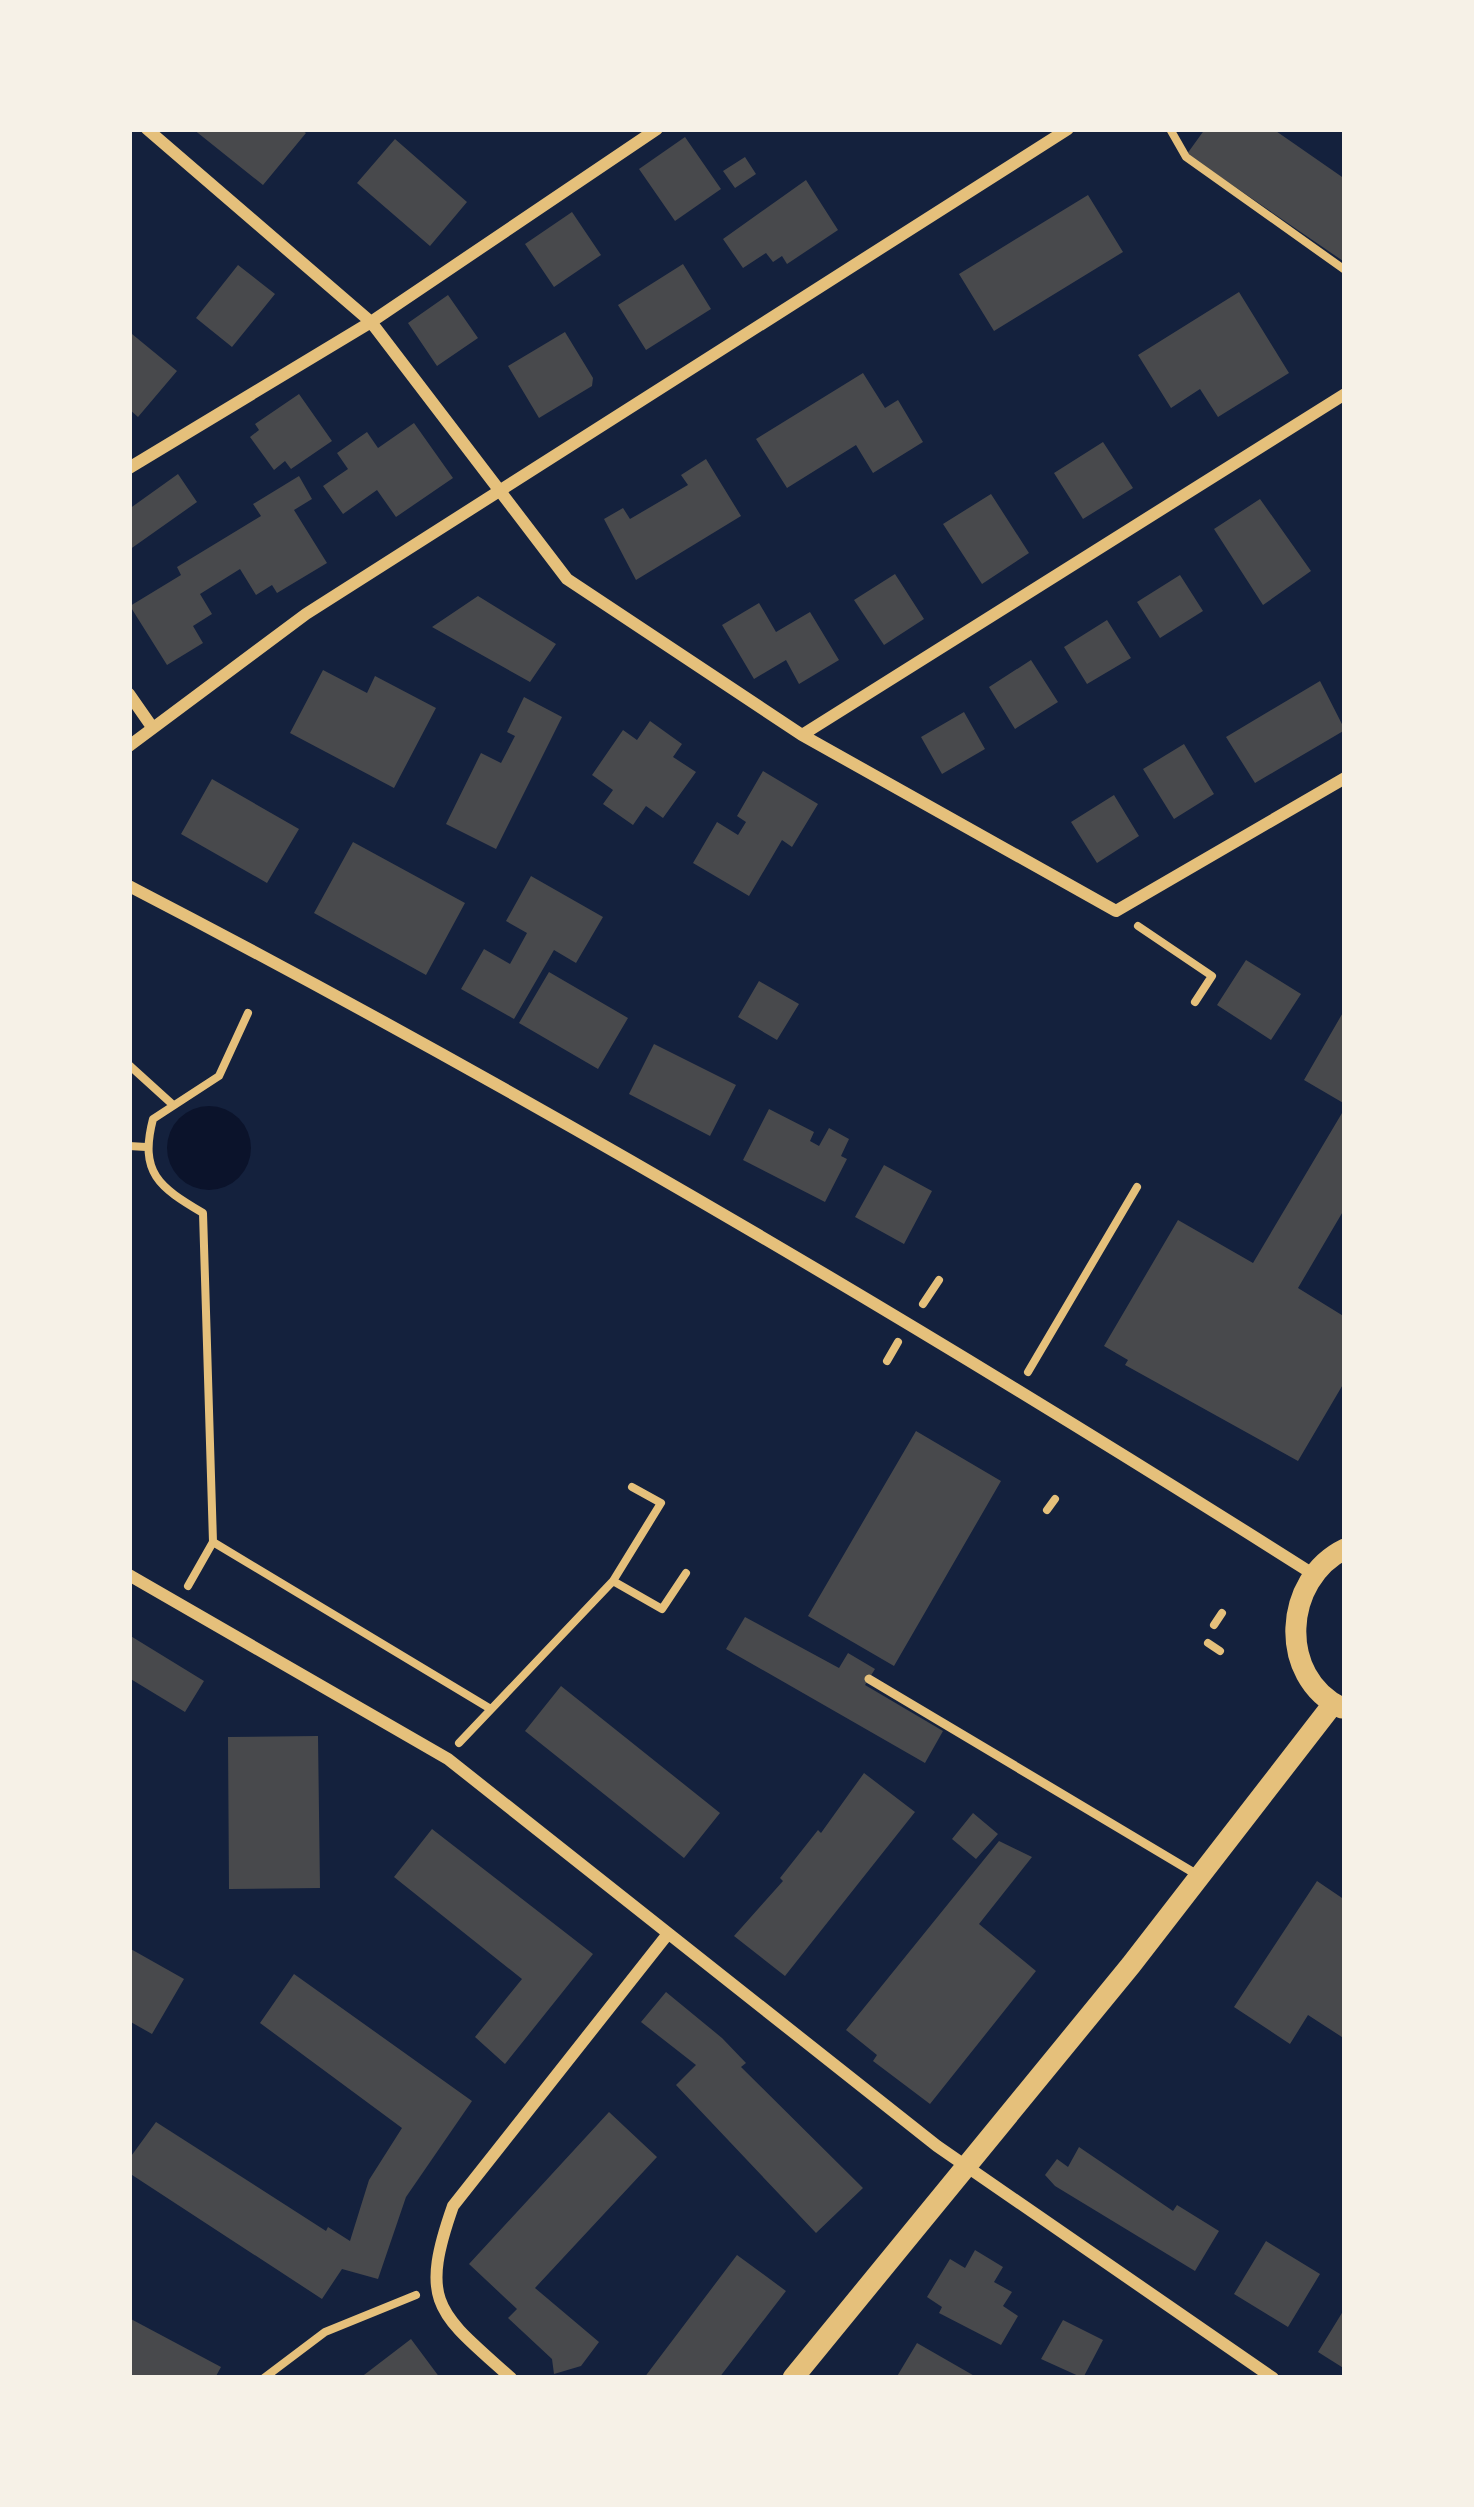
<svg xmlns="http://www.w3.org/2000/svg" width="1474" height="2507" viewBox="0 0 1474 2507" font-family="Lora,serif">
<rect width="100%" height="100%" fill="#14213d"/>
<path fill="#0b132b" d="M167 1148a42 42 0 1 1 84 0a42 42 0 1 1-84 0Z"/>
<path fill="#48494c" d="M 193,129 L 300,129 L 306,133 L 263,185 Z
M 1205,129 L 1273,129 L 1345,179 L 1343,261 L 1187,154 Z
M 685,137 L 721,189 L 675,221 L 639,169 Z
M 395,139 L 467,202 L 430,246 L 357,183 Z
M 745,157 L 756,174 L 735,188 L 723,171 Z
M 806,180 L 838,230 L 787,264 L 782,256 L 773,262 L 766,253 L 743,268 L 723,239 Z
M 1088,195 L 1123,252 L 994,331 L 959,274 Z
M 572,212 L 601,255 L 554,287 L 525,244 Z
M 683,264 L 711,309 L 646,350 L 618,305 Z
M 238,265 L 275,294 L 232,347 L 196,318 Z
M 1239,292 L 1289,373 L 1218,417 L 1200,389 L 1171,408 L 1138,355 Z
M 448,295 L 478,338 L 437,366 L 408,323 Z
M 565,332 L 593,378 L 592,386 L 539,418 L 508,366 Z
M 132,334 L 177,371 L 138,417 L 129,409 Z
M 863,373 L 885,408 L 898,400 L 923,442 L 873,473 L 856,445 L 787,488 L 756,439 Z
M 299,394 L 332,441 L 291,469 L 285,461 L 274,470 L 250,437 L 259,430 L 255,424 Z
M 414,423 L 453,478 L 396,517 L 377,490 L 343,514 L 323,486 L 348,469 L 337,453 L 367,432 L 378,448 Z
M 1103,442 L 1133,488 L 1083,519 L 1054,473 Z
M 706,459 L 741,516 L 636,580 L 604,519 L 623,508 L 630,519 L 688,485 L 681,475 Z
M 178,474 L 197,502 L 129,550 L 129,509 Z
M 299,476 L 312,499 L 294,510 L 327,563 L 277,593 L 272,585 L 256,595 L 240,569 L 200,594 L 212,614 L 193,626 L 203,643 L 167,665 L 130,606 L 181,575 L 177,567 L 261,516 L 253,504 Z
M 991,494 L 1029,553 L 982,584 L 943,524 Z
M 1260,499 L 1311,571 L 1263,605 L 1214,529 Z
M 895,574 L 924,619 L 884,645 L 854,600 Z
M 1180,575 L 1203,611 L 1160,638 L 1137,602 Z
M 478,596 L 556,644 L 530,682 L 432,627 Z
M 759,603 L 776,632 L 810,612 L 839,660 L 799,684 L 786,660 L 754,679 L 722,625 Z
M 1107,620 L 1131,658 L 1087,684 L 1064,647 Z
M 1031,660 L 1058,702 L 1015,729 L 989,687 Z
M 323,670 L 367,693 L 375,676 L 436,708 L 394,788 L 290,733 Z
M 1320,681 L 1345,730 L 1255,783 L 1226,737 Z
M 524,697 L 562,717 L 496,849 L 446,824 L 481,753 L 501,763 L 515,736 L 507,732 Z
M 964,712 L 985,749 L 942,774 L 921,737 Z
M 650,721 L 682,744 L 673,757 L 696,772 L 663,818 L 646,806 L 633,825 L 603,804 L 613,790 L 592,775 L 623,730 L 637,740 Z
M 1184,744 L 1214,794 L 1174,819 L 1143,769 Z
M 763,771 L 818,804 L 792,847 L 782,840 L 749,896 L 693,863 L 717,822 L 738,835 L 746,822 L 737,816 Z
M 212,779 L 299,829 L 267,883 L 181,834 Z
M 1114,795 L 1139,836 L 1097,863 L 1071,822 Z
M 353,842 L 465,903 L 426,975 L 314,913 Z
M 531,876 L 603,917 L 576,963 L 554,950 L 514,1019 L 461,989 L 484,949 L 510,964 L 527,933 L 506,921 Z
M 1246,960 L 1301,994 L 1271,1040 L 1217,1005 Z
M 549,972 L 628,1018 L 598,1069 L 519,1023 Z
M 759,981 L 799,1004 L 777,1040 L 738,1017 Z
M 1345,1009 L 1345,1104 L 1304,1080 Z
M 654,1044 L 736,1085 L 710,1136 L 629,1094 Z
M 1345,1108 L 1345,1208 L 1298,1288 L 1345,1317 L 1345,1381 L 1298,1461 L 1125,1365 L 1128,1360 L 1104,1346 L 1178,1220 L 1253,1263 Z
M 769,1109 L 814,1132 L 810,1141 L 819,1146 L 829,1128 L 849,1139 L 841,1156 L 847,1159 L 825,1202 L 743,1160 Z
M 884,1165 L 932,1191 L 904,1244 L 855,1217 Z
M 916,1431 L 1001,1481 L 894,1666 L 808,1616 Z
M 745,1617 L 839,1668 L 848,1653 L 875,1669 L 865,1685 L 943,1731 L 925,1763 L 726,1649 Z
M 129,1635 L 204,1681 L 185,1712 L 129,1678 Z
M 561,1686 L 720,1813 L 684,1858 L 525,1731 Z
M 318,1736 L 320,1888 L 229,1889 L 228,1737 Z
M 864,1773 L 915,1812 L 785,1976 L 734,1936 L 783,1881 L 780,1878 L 818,1830 L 821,1833 Z
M 973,1813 L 998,1834 L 976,1859 L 952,1839 Z
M 432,1829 L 593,1954 L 505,2064 L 475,2037 L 522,1979 L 394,1877 Z
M 999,1841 L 1032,1857 L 979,1924 L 1036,1971 L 930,2104 L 873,2061 L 877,2055 L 846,2030 Z
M 1317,1881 L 1345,1900 L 1345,2039 L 1308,2015 L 1290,2044 L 1234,2007 Z
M 129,1948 L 184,1979 L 152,2034 L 129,2021 Z
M 294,1974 L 472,2101 L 406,2197 L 378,2279 L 342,2269 L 322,2299 L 129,2173 L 129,2159 L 156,2122 L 326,2231 L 328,2227 L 350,2241 L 369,2180 L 402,2128 L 260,2023 Z
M 666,1992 L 722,2038 L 746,2063 L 741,2067 L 863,2188 L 816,2233 L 676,2085 L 696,2065 L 641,2022 Z
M 609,2112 L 657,2157 L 535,2288 L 599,2342 L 581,2366 L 554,2374 L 552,2359 L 508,2318 L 517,2309 L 469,2264 Z
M 1079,2147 L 1173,2211 L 1177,2205 L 1219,2231 L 1195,2271 L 1055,2186 L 1045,2175 L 1057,2159 L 1068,2167 Z
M 1266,2241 L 1320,2274 L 1288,2327 L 1234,2294 Z
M 975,2250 L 1003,2267 L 994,2282 L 1012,2292 L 1003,2306 L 1018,2316 L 1001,2345 L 939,2313 L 942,2307 L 927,2297 L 950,2259 L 965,2268 Z
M 737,2255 L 786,2291 L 719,2378 L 644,2378 Z
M 1345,2308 L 1345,2369 L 1318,2352 Z
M 129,2318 L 221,2367 L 215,2378 L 129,2378 Z
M 1063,2320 L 1103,2340 L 1083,2378 L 1041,2359 Z
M 411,2339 L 440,2378 L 360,2378 Z
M 917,2343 L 978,2378 L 896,2378 Z"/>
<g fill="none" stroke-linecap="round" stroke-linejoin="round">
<path stroke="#e5c07b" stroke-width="8" d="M 1170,129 L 1186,157 L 1345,270
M 1138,926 L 1212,976 L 1195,1002
M 129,1065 L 172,1104
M 129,1146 L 146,1147
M 923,1304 L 939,1280
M 887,1361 L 898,1342
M 1028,1372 L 1137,1187
M 1047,1510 L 1055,1499
M 213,1542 L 489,1708
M 613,1581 L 662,1609 L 686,1573
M 188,1586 L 213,1542 L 203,1213 C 159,1187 139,1173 153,1119 L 219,1076 L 248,1013
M 1214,1625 L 1222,1613
M 1208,1643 L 1220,1651
M 459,1743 L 613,1581 L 661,1503 L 632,1487
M 264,2378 L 325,2332 L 416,2295"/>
<path stroke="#e5c07b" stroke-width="9" d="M 869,1679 L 1201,1877"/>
<path stroke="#e5c07b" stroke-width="12" d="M 147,129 L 371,322 L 567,579 L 802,735 L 1116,911 L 1345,778
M 129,468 L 371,322 L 657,129
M 129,694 L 152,727
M 802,735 L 1345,394
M 129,746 L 306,614 L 1068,129
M 129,886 C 534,1096 928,1330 1313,1574
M 129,1575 L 448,1759 L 937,2146 L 1273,2378
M 511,2378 C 439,2313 418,2305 453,2206 L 667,1935"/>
<path stroke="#e5c07b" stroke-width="21" d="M 1342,1708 C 1277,1677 1283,1579 1345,1549
M 793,2378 L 1131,1965 L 1333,1704"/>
</g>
<rect width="1474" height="2507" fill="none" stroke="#f6f1e7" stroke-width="264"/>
</svg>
